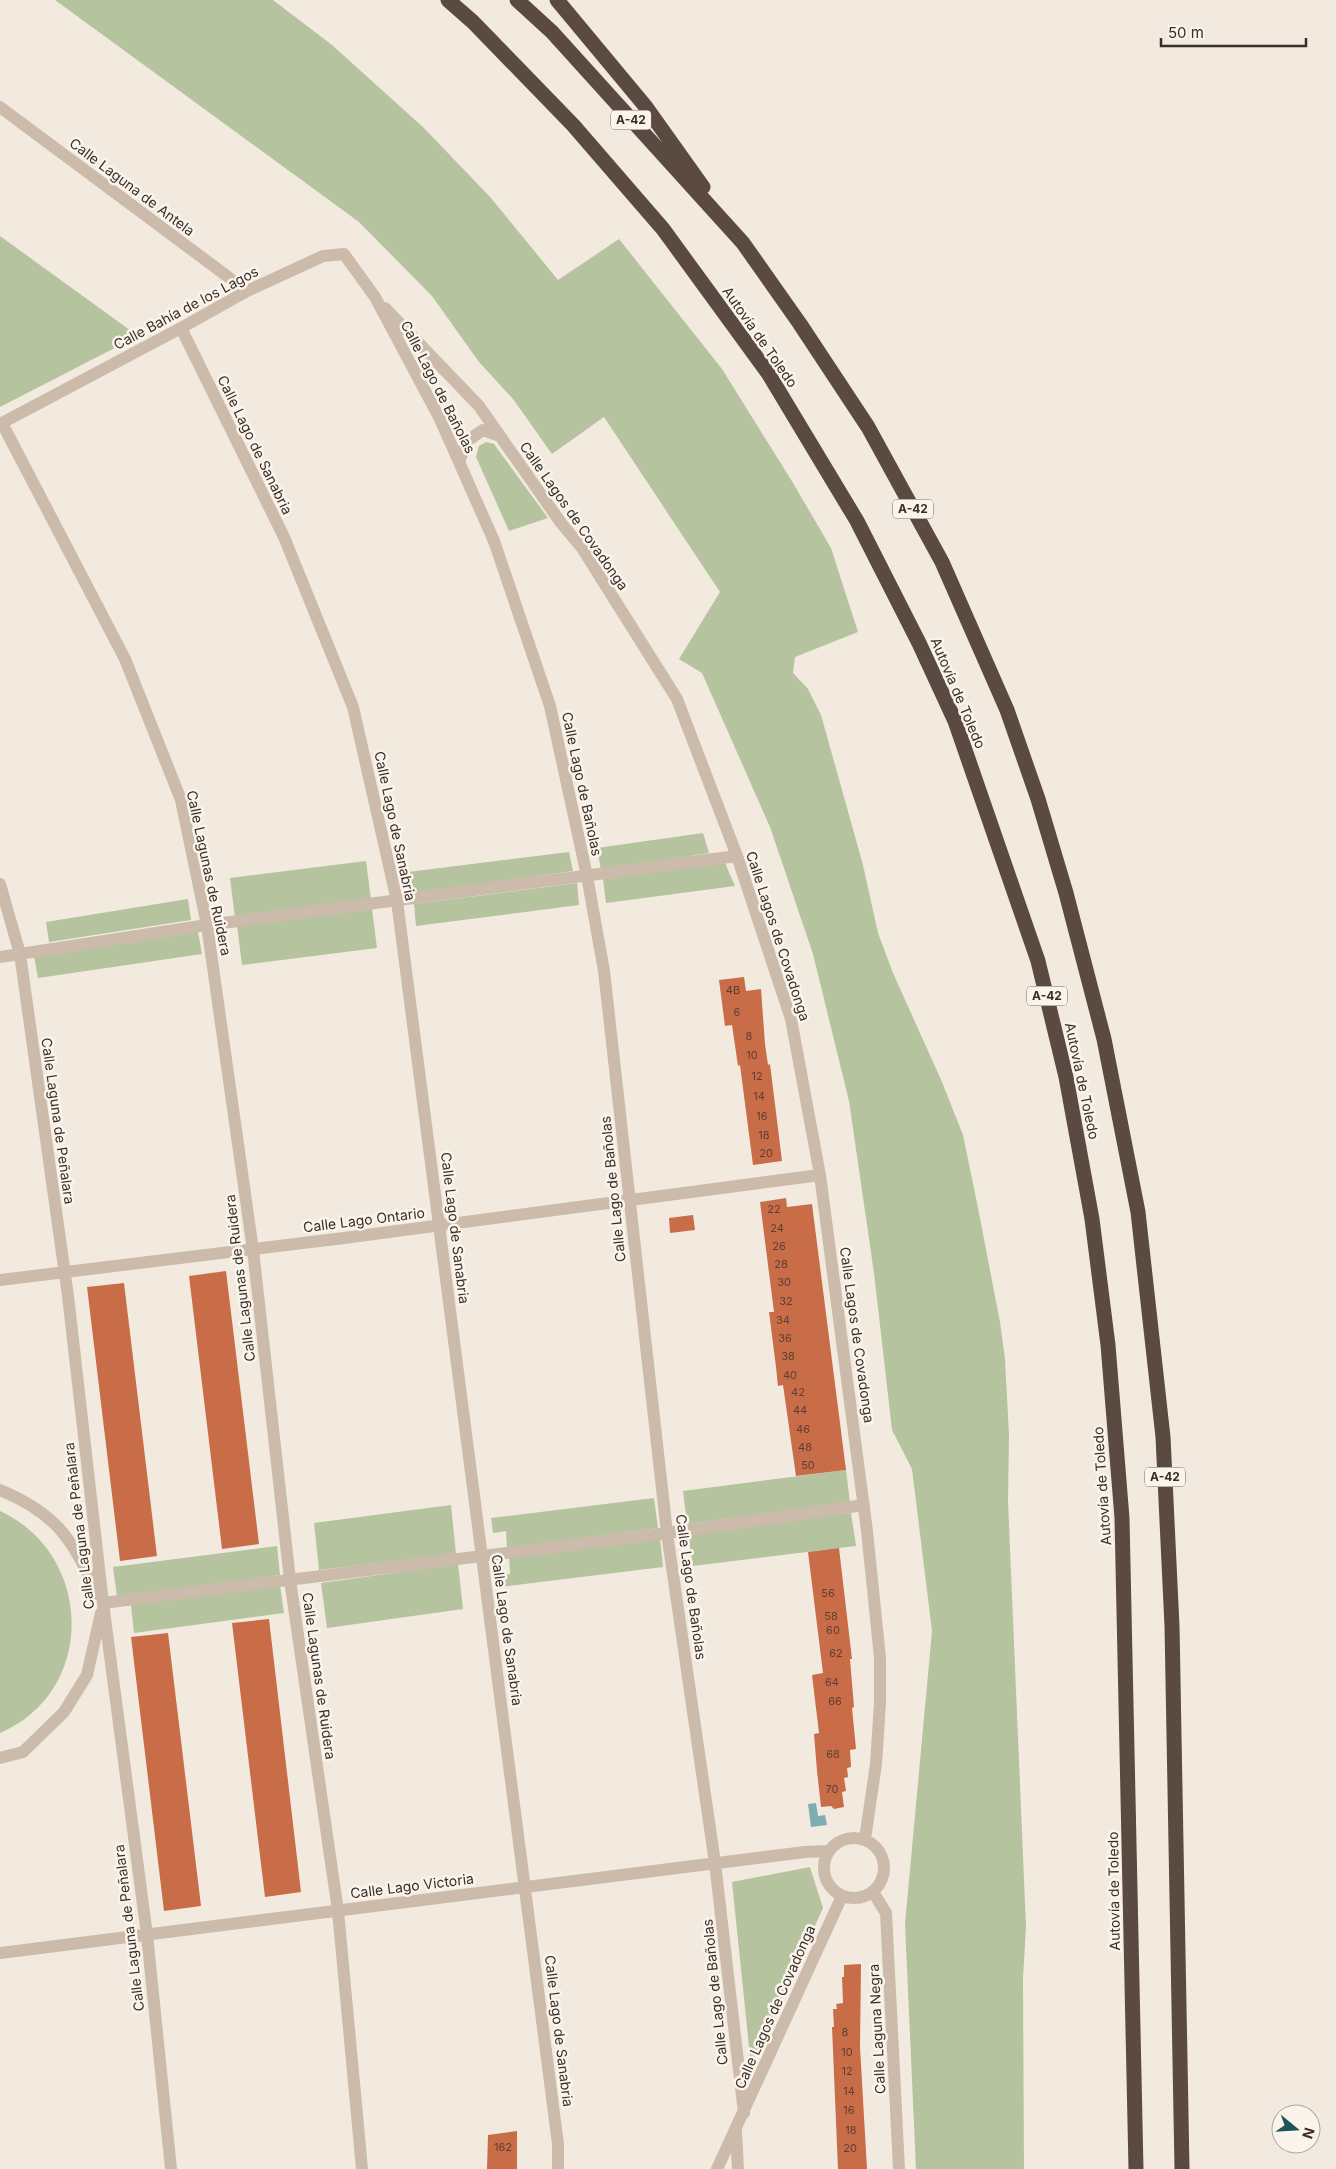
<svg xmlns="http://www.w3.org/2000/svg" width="1336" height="2169" viewBox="0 0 1336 2169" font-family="Inter,sans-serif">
<rect width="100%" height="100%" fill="#f3eadf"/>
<path fill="#b5c39e" d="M 55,0 L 273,0 L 332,45 L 424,128 L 491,198 L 558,280 L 619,239 L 722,369 L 793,483 L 831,548 L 858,632 L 795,657 L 793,673 L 808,689 L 821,715 L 863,865 L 878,933 L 893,973 L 942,1082 L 963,1135 L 978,1208 L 1000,1322 L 1005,1359 L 1009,1435 L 1008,1501 L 1026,1927 L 1023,1978 L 1024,2169 L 916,2169 L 905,1924 L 932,1631 L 912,1469 L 892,1430 L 874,1273 L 849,1101 L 813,954 L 770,827 L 702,673 L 679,659 L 720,592 L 604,417 L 552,454 L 513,399 L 479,362 L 432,296 L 359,222 Z
M 0,236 L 138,336 L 0,407 Z
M 486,442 L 494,444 L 548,518 L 509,531 L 476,457 L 479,446 Z
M 703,833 L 709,853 L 601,870 L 597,848 Z
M 569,852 L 573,871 L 412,894 L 408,872 Z
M 366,861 L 371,900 L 235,918 L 230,878 Z
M 725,863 L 735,886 L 606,903 L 603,879 Z
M 577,883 L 579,905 L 416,926 L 414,904 Z
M 188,899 L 191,920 L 49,942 L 46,922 Z
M 372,909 L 377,948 L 242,965 L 237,926 Z
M 198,932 L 202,954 L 38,978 L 34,956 Z
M 846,1470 L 850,1503 L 687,1524 L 683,1491 Z
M 654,1498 L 658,1528 L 507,1548 L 506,1531 L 493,1533 L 491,1518 Z
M 451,1505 L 456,1554 L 319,1570 L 314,1523 Z
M 0,1511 C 94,1554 97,1692 0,1733 Z
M 851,1513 L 856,1546 L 693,1566 L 688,1533 Z
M 660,1538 L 663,1567 L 500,1587 L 499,1575 L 510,1574 L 509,1557 Z
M 277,1546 L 280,1575 L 117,1597 L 113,1567 Z
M 458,1564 L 463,1609 L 327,1628 L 321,1583 Z
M 280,1585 L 284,1613 L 134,1633 L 131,1605 Z
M 810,1867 L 823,1908 L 751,2066 L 732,1882 Z"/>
<path fill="#7dadb1" d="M 816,1803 L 818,1816 L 825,1815 L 827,1825 L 811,1827 L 808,1804 Z"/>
<path fill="#c86d48" d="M 744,977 L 746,991 L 761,989 L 765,1044 L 768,1065 L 770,1064 L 782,1161 L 753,1165 L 740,1065 L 738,1066 L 732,1025 L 725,1026 L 719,980 Z
M 786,1198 L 787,1207 L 812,1204 L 846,1470 L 796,1476 L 783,1385 L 778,1386 L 776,1367 L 769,1312 L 774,1312 L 760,1202 Z
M 693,1215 L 695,1230 L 670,1233 L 669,1218 Z
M 226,1271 L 259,1544 L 222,1549 L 189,1276 Z
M 124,1283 L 157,1556 L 120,1561 L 87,1287 Z
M 839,1548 L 852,1659 L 850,1659 L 854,1707 L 852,1708 L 856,1749 L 850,1750 L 851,1767 L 847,1768 L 848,1777 L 844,1778 L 846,1791 L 842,1792 L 844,1807 L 834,1809 L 831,1806 L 821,1807 L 817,1771 L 814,1734 L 819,1733 L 812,1675 L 823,1673 L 808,1552 Z
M 269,1619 L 301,1892 L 265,1897 L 232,1623 Z
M 168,1633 L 201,1906 L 164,1911 L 131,1637 Z
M 861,1964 L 860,2047 L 867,2169 L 838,2169 L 832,2027 L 834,2027 L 833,2009 L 837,2009 L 836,2004 L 843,2003 L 842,1977 L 844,1977 L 844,1965 Z
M 517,2131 L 517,2169 L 487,2169 L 488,2135 Z"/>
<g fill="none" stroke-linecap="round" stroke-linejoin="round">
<path stroke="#cba" stroke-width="12" d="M 0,107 L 247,291
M 385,308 L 479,406 L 561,523 L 582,548 L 677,699 L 737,856 L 791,1019 L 820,1175 L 867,1531 L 880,1658 L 880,1703 L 876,1764 L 865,1839
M 181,328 L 284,537 L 353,707 L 397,901 L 558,2144 L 558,2169
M 2,423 L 125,659 L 181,800 L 207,925 L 253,1250 L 290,1580 L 338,1911 L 362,2169
M 0,424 L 181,328 L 247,291 L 323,256 L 344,254 L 375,297 L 440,419 L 494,541 L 550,706 L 587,876 L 604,971 L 667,1533 L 715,1863 L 744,2113
M 459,462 L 467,441 L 483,430 L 500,436
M 0,884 L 20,954 L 68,1296 L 103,1603 L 147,1935 L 171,2169
M 0,957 L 207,925 L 737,856
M 0,1280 L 344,1238 L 820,1175
M 0,1490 C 60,1515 71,1540 99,1595
M 103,1603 L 667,1533 L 864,1505
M 0,1758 L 23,1752 L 64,1712 L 87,1675 L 101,1613
M824 1868a30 30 0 1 1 60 0a30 30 0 1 1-60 0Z
M 873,1892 L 886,1913 L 899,2169
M 0,1953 L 805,1852 L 828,1851
M 736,2132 L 738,2169
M 717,2169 L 842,1896"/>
<path stroke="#5a4a41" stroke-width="15" d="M 448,0 L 473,22 L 573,125 L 663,229 L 768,373 L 857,521 L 919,643 L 955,721 L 1038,961 L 1066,1077 L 1092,1219 L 1108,1345 L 1122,1518 L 1136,2169
M 517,0 L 552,32 L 743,243 L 800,324 L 868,427 L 942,562 L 1007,710 L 1038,799 L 1066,893 L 1104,1039 L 1138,1212 L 1163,1437 L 1172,1626 L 1182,2169
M 557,0 L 646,107 L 703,187"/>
</g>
<g text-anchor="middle" stroke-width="5" stroke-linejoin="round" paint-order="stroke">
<g font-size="11" fill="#5d3e32">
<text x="733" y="994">4B</text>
<text x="737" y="1016">6</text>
<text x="749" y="1040">8</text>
<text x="752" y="1059">10</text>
<text x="757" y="1080">12</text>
<text x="759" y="1100">14</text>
<text x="762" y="1120">16</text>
<text x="764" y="1139">18</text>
<text x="766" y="1157">20</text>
<text x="774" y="1213">22</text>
<text x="777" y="1232">24</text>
<text x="779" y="1250">26</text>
<text x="781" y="1268">28</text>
<text x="784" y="1286">30</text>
<text x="786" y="1305">32</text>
<text x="783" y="1324">34</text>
<text x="785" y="1342">36</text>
<text x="788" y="1360">38</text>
<text x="790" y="1379">40</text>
<text x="798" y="1396">42</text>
<text x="800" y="1414">44</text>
<text x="803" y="1433">46</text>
<text x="805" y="1451">48</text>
<text x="808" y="1469">50</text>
<text x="828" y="1597">56</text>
<text x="831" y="1620">58</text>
<text x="833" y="1634">60</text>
<text x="836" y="1657">62</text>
<text x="832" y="1686">64</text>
<text x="835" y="1705">66</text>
<text x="833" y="1758">68</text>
<text x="832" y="1793">70</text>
<text x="845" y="2036">8</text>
<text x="847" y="2056">10</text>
<text x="847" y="2075">12</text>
<text x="849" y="2095">14</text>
<text x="849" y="2114">16</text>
<text x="851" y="2134">18</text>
<text x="503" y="2151">162</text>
<text x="850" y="2152">20</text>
</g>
<g fill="#faf4eb" stroke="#736a64" stroke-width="1">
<rect x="611" y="110.5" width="40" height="19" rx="4"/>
<rect x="893" y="499.5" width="40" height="19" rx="4"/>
<rect x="1027" y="986.5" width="40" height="19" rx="4"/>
<rect x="1145" y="1467.5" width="40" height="19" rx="4"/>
</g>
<g font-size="12" font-weight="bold" fill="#392f2a">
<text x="631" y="124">A-42</text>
<text x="913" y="513">A-42</text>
<text x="1047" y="1000">A-42</text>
<text x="1165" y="1481">A-42</text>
</g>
<g font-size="14" fill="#392f2a" stroke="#faf4eb">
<text transform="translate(132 187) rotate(37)" y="5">Calle Laguna de Antela</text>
<text transform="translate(186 308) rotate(-28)" y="5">Calle Bahía de los Lagos</text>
<text transform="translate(760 337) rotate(55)" y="5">Autovía de Toledo</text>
<text transform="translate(438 387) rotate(63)" y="5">Calle Lago de Bañolas</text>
<text transform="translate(255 445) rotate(64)" y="5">Calle Lago de Sanabria</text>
<text transform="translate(574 516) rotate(55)" y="5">Calle Lagos de Covadonga</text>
<text transform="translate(958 693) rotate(67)" y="5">Autovía de Toledo</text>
<text transform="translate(582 784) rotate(78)" y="5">Calle Lago de Bañolas</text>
<text transform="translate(395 826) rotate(78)" y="5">Calle Lago de Sanabria</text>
<text transform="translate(209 873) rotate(78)" y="5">Calle Lagunas de Ruidera</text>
<text transform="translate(778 936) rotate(72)" y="5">Calle Lagos de Covadonga</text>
<text transform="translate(1082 1081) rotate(78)" y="5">Autovía de Toledo</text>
<text transform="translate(58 1121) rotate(82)" y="5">Calle Laguna de Peñalara</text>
<text transform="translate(613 1189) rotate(-96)" y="5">Calle Lago de Bañolas</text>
<text transform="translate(364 1220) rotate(-7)" y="5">Calle Lago Ontario</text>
<text transform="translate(455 1228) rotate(83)" y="5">Calle Lago de Sanabria</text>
<text transform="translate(240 1278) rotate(-97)" y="5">Calle Lagunas de Ruidera</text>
<text transform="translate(857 1335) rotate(82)" y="5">Calle Lagos de Covadonga</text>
<text transform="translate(1102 1486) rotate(-94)" y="5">Autovía de Toledo</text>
<text transform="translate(79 1526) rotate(-97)" y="5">Calle Laguna de Peñalara</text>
<text transform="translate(691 1587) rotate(82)" y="5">Calle Lago de Bañolas</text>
<text transform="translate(507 1630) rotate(82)" y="5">Calle Lago de Sanabria</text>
<text transform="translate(319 1676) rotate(82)" y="5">Calle Lagunas de Ruidera</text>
<text transform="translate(412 1886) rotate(-7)" y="5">Calle Lago Victoria</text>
<text transform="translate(1114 1891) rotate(-91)" y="5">Autovía de Toledo</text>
<text transform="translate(129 1928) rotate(-97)" y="5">Calle Laguna de Peñalara</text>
<text transform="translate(715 1992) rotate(-96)" y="5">Calle Lago de Bañolas</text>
<text transform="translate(775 2007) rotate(-66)" y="5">Calle Lagos de Covadonga</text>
<text transform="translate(877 2029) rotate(-93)" y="5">Calle Laguna Negra</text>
<text transform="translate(559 2031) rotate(83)" y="5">Calle Lago de Sanabria</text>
</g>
</g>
<g transform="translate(1296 2129) rotate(108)"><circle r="24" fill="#faf4eb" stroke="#ada59e"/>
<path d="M0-4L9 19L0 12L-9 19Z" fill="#1e555c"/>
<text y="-8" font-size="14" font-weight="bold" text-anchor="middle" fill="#392f2a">N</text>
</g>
<path d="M1161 38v8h145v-8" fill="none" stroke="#392f2a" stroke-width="2.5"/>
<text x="1168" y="38" font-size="15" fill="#392f2a" stroke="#faf4eb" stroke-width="4" paint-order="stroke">50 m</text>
</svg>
